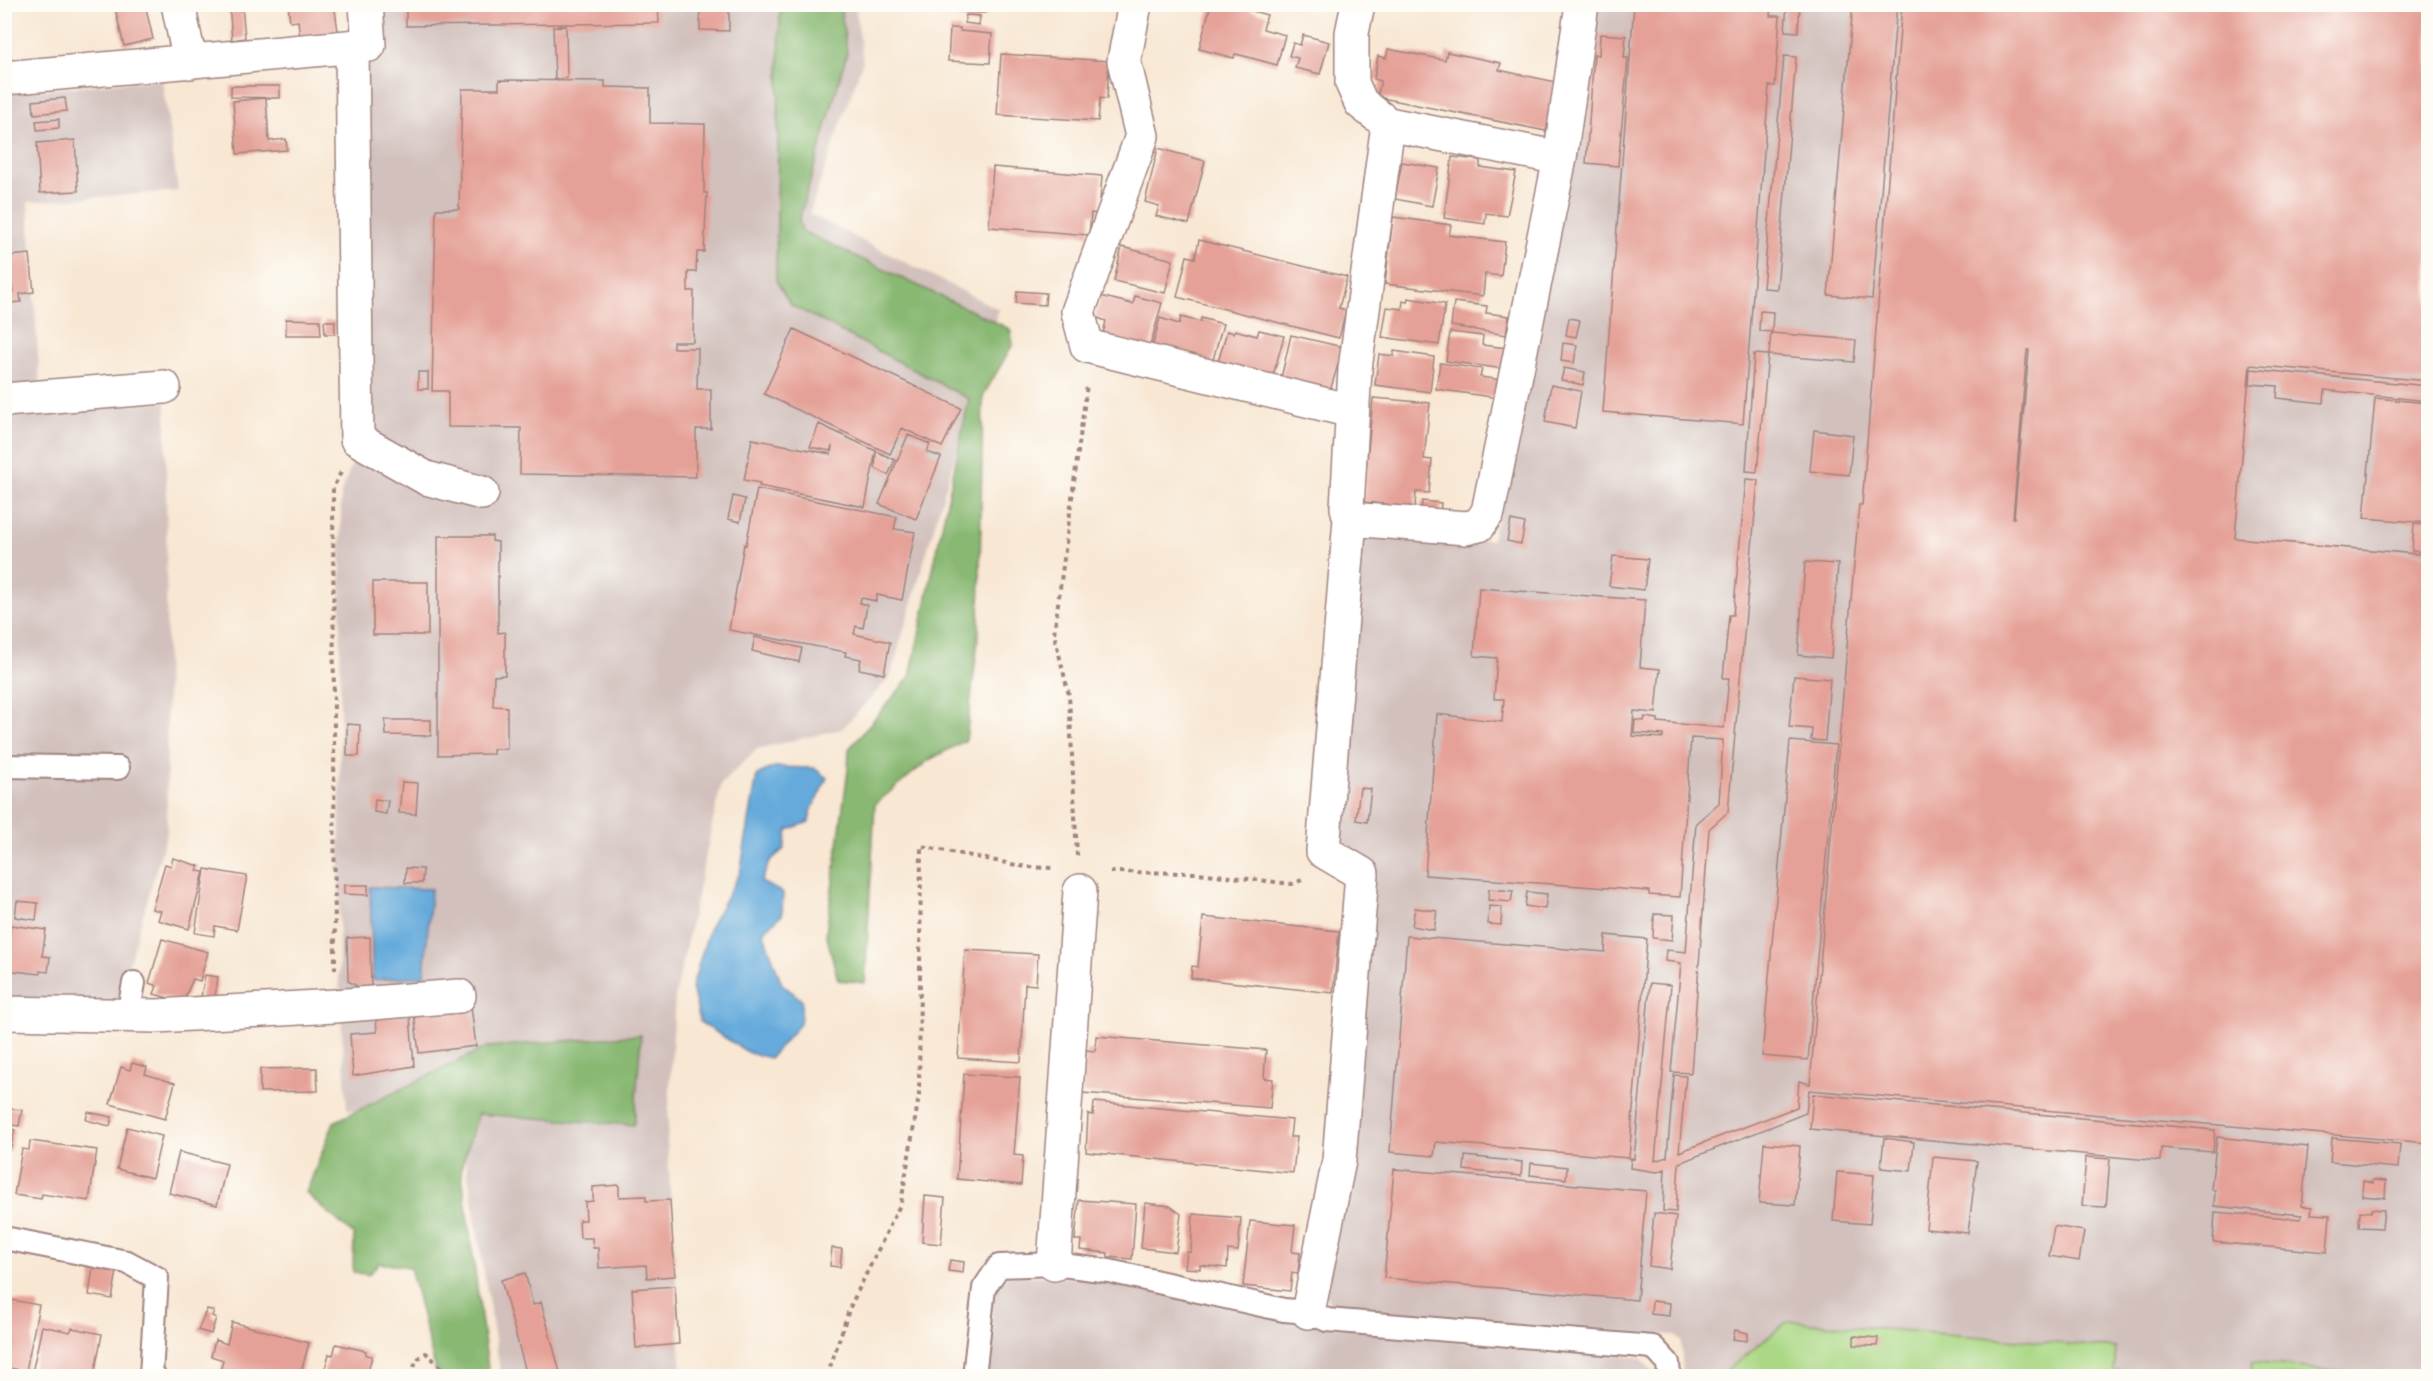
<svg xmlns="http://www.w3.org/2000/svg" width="2433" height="1381" viewBox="0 0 2433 1381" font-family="'Sorts Mill Goudy',serif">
<rect width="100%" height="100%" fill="#fdfcf7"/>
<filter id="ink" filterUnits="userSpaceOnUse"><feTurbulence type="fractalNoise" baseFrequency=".0167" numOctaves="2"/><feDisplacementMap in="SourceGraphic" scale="12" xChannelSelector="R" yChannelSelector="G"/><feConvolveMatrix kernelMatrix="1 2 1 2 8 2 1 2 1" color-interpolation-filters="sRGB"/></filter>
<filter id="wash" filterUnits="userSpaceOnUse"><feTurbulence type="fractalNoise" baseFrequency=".008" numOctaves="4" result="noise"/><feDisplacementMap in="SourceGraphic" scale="24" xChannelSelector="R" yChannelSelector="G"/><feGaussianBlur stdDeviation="1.35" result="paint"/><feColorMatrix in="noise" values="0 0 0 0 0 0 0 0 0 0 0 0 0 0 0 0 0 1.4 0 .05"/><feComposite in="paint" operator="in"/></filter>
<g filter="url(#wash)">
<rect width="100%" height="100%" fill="#f8e7d3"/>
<path fill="#d1c0bc" d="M 377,5 L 855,5 L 863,61 L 809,214 L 998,309 L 890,677 L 842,729 L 757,749 L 721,784 L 675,997 L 667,1141 L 682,1376 L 501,1376 L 461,1133 L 347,1109 L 339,983 L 341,493 L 366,426 L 362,59 L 383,58 Z
M 1594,5 L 2428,5 L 2428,1376 L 1683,1376 L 1681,1341 L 1674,1335 L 1476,1324 L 1334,1308 L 1323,1293 L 1353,1156 L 1375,864 L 1343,852 L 1335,833 L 1357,540 L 1372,529 L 1492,540 L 1573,160 Z
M 162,79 L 178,191 L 28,202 L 40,385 L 5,388 L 5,93 Z
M 166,402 L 167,832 L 117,1004 L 5,1003 L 5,414 Z
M 1008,1275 L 1089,1278 L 1296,1321 L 1461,1342 L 1641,1358 L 1656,1376 L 984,1376 L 994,1290 Z"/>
<path fill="#abd885" stroke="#7a7c58" stroke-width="1.5" d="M 1788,1321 L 2116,1348 L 2114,1371 L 2171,1376 L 1721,1376 Z
M 2252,1362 L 2378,1376 L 2251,1376 Z"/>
<path fill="#88b872" stroke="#696c4e" stroke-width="1.5" d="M 780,5 L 840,5 L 847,53 L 799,220 L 802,231 L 1010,329 L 1013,344 L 983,396 L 979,630 L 966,740 L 929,760 L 875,804 L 865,983 L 838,980 L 826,933 L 848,770 L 849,749 L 910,677 L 969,399 L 791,305 L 776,281 Z
M 641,1035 L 634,1125 L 478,1114 L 461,1168 L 489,1376 L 437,1376 L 410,1267 L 379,1263 L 368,1275 L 353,1272 L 354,1235 L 306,1193 L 334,1122 L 487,1047 Z"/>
<path fill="#65aadb" stroke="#586483" stroke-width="1.5" d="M 774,767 L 814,768 L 827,778 L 811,811 L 809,822 L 788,830 L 784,849 L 770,861 L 761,882 L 783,893 L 782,915 L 763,932 L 782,984 L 802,1000 L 800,1024 L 770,1058 L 749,1053 L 700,1022 L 692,987 L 710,926 L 740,873 L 757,775 Z
M 370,887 L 431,889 L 424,976 L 373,980 Z"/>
<g id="blocks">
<path fill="#e5a197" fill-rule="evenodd" d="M 114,4 L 145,4 L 153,39 L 124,46 Z
M 229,4 L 242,4 L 245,38 L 232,40 Z
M 288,4 L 334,4 L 338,31 L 300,37 L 298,21 L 290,22 Z
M 406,4 L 658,4 L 659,23 L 406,26 Z
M 700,4 L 729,4 L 729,31 L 700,30 Z
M 952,4 L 986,4 L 986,13 L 951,11 Z
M 1211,4 L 1228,4 L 1267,15 L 1263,29 L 1285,35 L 1277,65 L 1244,56 L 1235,54 L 1234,58 L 1199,49 Z
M 1634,4 L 1771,4 L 1770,16 L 1780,16 L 1775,86 L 1769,86 L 1743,424 L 1603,412 Z
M 1787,4 L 1800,4 L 1798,32 L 1785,31 Z
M 1853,4 L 1897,4 L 1872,299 L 1828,295 Z
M 1902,4 L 2428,4 L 2428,381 L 2250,365 L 2235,538 L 2428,555 L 2428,1143 L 1809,1090 L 1806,1113 L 1679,1163 L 1676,1212 L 1663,1211 L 1665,1169 L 1657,1172 L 1630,1168 L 1631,1158 L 1634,1159 L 1650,983 L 1671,985 L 1655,1161 L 1667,1157 L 1674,1075 L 1686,1076 L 1679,1152 L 1797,1107 L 1799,1081 L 1810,1084 L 1859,505 L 1862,505 ZM 2027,350 L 2029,350 L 2014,518 L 2013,518 Z
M 966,15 L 980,16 L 979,25 L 965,23 Z
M 566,26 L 567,78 L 555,79 L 553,27 Z
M 950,28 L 960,28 L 960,31 L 992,34 L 990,63 L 948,61 Z
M 1600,34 L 1626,36 L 1624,58 L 1628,58 L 1618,166 L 1586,163 L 1594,54 L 1599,55 Z
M 1303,35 L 1329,42 L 1320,74 L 1295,68 L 1298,58 L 1289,56 L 1293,43 L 1300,45 Z
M 1388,49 L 1445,60 L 1447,52 L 1501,63 L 1499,70 L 1556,82 L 1546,131 L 1377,97 L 1381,81 L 1374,79 L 1378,56 L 1386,58 Z
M 1001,54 L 1109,61 L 1107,99 L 1100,98 L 1098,121 L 997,115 Z
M 1784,56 L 1796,57 L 1777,289 L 1763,288 Z
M 499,80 L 605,81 L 605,87 L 650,88 L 650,123 L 705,124 L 704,193 L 707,193 L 704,252 L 697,252 L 696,272 L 688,272 L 688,291 L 694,291 L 693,342 L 673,342 L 673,348 L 698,348 L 697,389 L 711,389 L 711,429 L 696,429 L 696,477 L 520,474 L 521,428 L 448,427 L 448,391 L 432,391 L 436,209 L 459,209 L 462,89 L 499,89 Z
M 231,86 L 280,86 L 280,98 L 231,97 Z
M 65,98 L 67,111 L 34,114 L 33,101 Z
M 266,98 L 269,141 L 286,139 L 287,150 L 237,154 L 233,101 Z
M 59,119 L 59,128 L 37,130 L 36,121 Z
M 75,140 L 78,191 L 40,193 L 37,143 Z
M 1158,148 L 1205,161 L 1189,224 L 1156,216 L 1159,206 L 1145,202 Z
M 1452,157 L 1480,160 L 1480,167 L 1516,172 L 1507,216 L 1486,213 L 1485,224 L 1444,218 Z
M 1402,162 L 1439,168 L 1432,206 L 1395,199 Z
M 993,167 L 1102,176 L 1099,214 L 1091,213 L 1089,235 L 989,227 Z
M 1393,217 L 1451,225 L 1449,235 L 1505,242 L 1501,276 L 1485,274 L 1483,296 L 1385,284 Z
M 1199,240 L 1347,277 L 1339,308 L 1346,310 L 1339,338 L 1177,297 L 1187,256 L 1195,258 Z
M 1122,247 L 1173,260 L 1165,293 L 1114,281 Z
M 30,254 L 34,292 L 20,294 L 21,302 L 9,303 L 8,293 L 13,292 L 12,285 L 4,286 L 4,264 L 11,264 L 10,256 Z
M 1017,291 L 1046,293 L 1045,305 L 1016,303 Z
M 1100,296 L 1133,304 L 1135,296 L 1162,303 L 1149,350 L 1102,338 L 1106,321 L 1095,317 Z
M 1408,298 L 1445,304 L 1439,345 L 1382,337 L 1387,307 L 1402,309 L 1403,301 L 1407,302 Z
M 1454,302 L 1487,306 L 1486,313 L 1509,316 L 1506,335 L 1451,326 Z
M 1760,311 L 1773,312 L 1772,332 L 1759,331 Z
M 1181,317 L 1200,322 L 1201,318 L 1223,324 L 1211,367 L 1152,348 L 1160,318 L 1179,324 Z
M 1569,318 L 1580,320 L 1576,337 L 1566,335 Z
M 286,319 L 320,320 L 321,335 L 286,335 Z
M 324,321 L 335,321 L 335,334 L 325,334 Z
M 794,329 L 961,408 L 942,447 L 902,428 L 890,454 L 764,394 Z
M 1235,330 L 1257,336 L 1259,330 L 1284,336 L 1271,383 L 1216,369 L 1227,331 L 1234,333 Z
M 1450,332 L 1483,336 L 1482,345 L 1507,348 L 1504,369 L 1446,361 Z
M 1771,333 L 1856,340 L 1854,362 L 1769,355 Z
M 1291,335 L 1343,347 L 1329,395 L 1279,387 Z
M 1563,343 L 1577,345 L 1574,363 L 1561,361 Z
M 1394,351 L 1434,357 L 1430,392 L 1375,385 L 1379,354 L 1394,356 Z
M 1754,354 L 1768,355 L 1757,472 L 1746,471 Z
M 1440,363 L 1482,369 L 1480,377 L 1501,380 L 1498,398 L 1436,389 Z
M 1564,368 L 1585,372 L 1583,385 L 1561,380 Z
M 2251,369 L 2428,386 L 2428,401 L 2325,390 L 2324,403 L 2277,398 L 2278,386 L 2250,384 Z
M 418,372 L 428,372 L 428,389 L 418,389 Z
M 1551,385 L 1581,391 L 1575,428 L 1545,422 Z
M 1373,398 L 1430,403 L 1424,459 L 1432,460 L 1429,493 L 1416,492 L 1415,507 L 1363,502 Z
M 2375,398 L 2428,403 L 2428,523 L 2364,518 Z
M 819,424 L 876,451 L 865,507 L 759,486 L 760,483 L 744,480 L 752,439 L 831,454 L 832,446 L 830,451 L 810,447 Z
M 1814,430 L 1853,435 L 1849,475 L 1810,471 Z
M 908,435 L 930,444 L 927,452 L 941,457 L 916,519 L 879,504 Z
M 876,451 L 895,460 L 888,475 L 875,468 Z
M 1746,479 L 1758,480 L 1728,812 L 1709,829 L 1691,1073 L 1671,1072 L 1681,963 L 1665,961 L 1666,950 L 1686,952 L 1696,823 L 1719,803 L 1723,740 L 1691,738 L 1680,897 L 1649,895 L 1649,891 L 1425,875 L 1437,714 L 1502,722 L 1504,699 L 1494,699 L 1497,658 L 1474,656 L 1479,588 L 1645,600 L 1640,667 L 1660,669 L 1656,713 L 1634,711 L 1632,736 L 1663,738 L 1663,735 L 1634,733 L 1635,720 L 1644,721 L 1645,717 L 1658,719 L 1658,722 L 1724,728 L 1729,678 L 1723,678 L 1729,615 L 1733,615 Z
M 757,489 L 897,517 L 894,529 L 915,532 L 902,600 L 877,595 L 876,601 L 861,598 L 860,603 L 867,605 L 863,628 L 856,626 L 854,634 L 890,642 L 884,674 L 859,669 L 861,659 L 845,656 L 846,652 L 729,630 L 744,544 L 746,545 Z
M 733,496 L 745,499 L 740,522 L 728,519 Z
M 1422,501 L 1441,503 L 1440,514 L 1421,512 Z
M 1511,520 L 1525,523 L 1521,544 L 1507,541 Z
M 2414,524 L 2428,525 L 2428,552 L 2412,551 Z
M 438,536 L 492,536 L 492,541 L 498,542 L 498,633 L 505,632 L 505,675 L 494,676 L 493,706 L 507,707 L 507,749 L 493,749 L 493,754 L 438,755 Z
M 1613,556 L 1648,559 L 1644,590 L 1609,586 Z
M 1805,562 L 1838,564 L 1831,658 L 1798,655 Z
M 373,582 L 428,582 L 428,635 L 373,635 Z
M 755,637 L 802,648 L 799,662 L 752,651 Z
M 1794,676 L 1830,679 L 1825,741 L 1811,740 L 1812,729 L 1789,727 Z
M 385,720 L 431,720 L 431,736 L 386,735 Z
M 347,724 L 360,725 L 359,756 L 347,756 Z
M 1790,741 L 1836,745 L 1808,1060 L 1762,1056 Z
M 402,782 L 418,783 L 416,814 L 399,813 Z
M 1360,788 L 1371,789 L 1367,822 L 1356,820 Z
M 375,799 L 388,801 L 386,814 L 374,812 Z
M 173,858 L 199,866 L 197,871 L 204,872 L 189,929 L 158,920 L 161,911 L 152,909 L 165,864 L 171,866 Z
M 406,868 L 423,869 L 422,883 L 405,883 Z
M 205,869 L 247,876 L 237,930 L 215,926 L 214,936 L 195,933 Z
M 344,885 L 368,885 L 368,895 L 344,894 Z
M 1489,889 L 1513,891 L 1511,902 L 1488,900 Z
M 1527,892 L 1547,894 L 1545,909 L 1525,906 Z
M 17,901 L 38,903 L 36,920 L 15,917 Z
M 1489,906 L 1502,907 L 1501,925 L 1488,924 Z
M 1415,908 L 1437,911 L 1434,930 L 1412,926 Z
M 1654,914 L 1674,915 L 1672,940 L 1653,938 Z
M 1203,917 L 1339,931 L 1333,993 L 1191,978 L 1192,966 L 1198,967 Z
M 11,925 L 46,930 L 42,956 L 50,957 L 48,972 L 40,971 L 40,974 L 5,970 Z
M 1606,935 L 1647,939 L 1629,1158 L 1436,1142 L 1434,1156 L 1390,1152 L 1407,936 L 1605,952 Z
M 370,937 L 371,987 L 362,989 L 348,981 L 347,938 Z
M 162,939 L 208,952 L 200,981 L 193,979 L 183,1002 L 154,994 L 157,986 L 149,983 Z
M 965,950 L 1038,954 L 1036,985 L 1025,984 L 1021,1062 L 958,1058 Z
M 205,975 L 218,977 L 214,1004 L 200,1002 Z
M 471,1006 L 476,1046 L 419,1053 L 414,1013 Z
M 410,1016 L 414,1066 L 353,1076 L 350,1034 L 377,1032 L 376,1018 Z
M 1096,1036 L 1266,1050 L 1264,1078 L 1273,1079 L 1270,1108 L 1082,1093 L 1086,1050 L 1095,1051 Z
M 132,1063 L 147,1067 L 145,1074 L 175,1083 L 165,1119 L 110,1104 L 121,1067 L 130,1070 Z
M 317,1068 L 318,1091 L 260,1092 L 260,1069 Z
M 964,1074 L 1020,1077 L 1014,1155 L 1023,1156 L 1021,1185 L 957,1179 Z
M 1813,1094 L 2215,1130 L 2213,1152 L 2161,1148 L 2160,1161 L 1810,1129 Z
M 1094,1102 L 1292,1120 L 1290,1137 L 1297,1137 L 1293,1173 L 1086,1152 L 1088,1114 L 1093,1115 Z
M 9,1108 L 22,1110 L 19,1126 L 4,1124 Z
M 88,1112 L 112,1117 L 110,1126 L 86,1120 Z
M 4,1127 L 15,1130 L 10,1150 L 4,1149 Z
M 127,1127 L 162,1136 L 152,1178 L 117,1169 Z
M 2217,1137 L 2308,1147 L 2302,1206 L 2312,1207 L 2311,1214 L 2330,1215 L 2327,1252 L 2213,1242 L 2215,1212 L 2301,1219 L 2302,1215 L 2214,1206 L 2215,1190 L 2211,1189 Z
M 1884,1138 L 1914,1142 L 1911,1171 L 1881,1168 Z
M 2332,1138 L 2400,1144 L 2398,1168 L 2330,1162 Z
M 30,1141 L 97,1150 L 89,1201 L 42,1194 L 41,1199 L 14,1195 L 22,1149 L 29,1150 Z
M 1764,1143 L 1800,1146 L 1795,1205 L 1759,1203 Z
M 179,1152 L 227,1164 L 217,1205 L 169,1193 Z
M 1465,1156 L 1522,1162 L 1521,1176 L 1464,1170 Z
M 1933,1157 L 1977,1161 L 1968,1233 L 1926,1229 Z
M 2086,1157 L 2110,1159 L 2106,1207 L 2082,1206 Z
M 1531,1163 L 1567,1167 L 1566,1179 L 1530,1175 Z
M 1394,1169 L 1646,1191 L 1637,1300 L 1384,1278 Z
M 1837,1172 L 1874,1175 L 1870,1224 L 1833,1221 Z
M 2373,1180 L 2386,1181 L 2385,1198 L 2362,1196 L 2363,1181 L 2373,1183 Z
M 619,1185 L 619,1197 L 646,1196 L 646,1201 L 670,1200 L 675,1276 L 647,1278 L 646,1265 L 599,1268 L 598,1248 L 593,1248 L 592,1238 L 580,1238 L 579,1220 L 586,1220 L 585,1202 L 593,1201 L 593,1187 Z
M 925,1196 L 945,1198 L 941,1244 L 922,1242 Z
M 1079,1200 L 1136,1204 L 1132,1259 L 1108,1257 L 1108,1253 L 1080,1250 L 1081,1240 L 1075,1240 Z
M 1145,1203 L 1170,1206 L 1181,1214 L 1176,1252 L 1141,1248 Z
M 2371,1209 L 2384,1210 L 2382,1228 L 2359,1227 L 2360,1211 L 2371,1212 Z
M 1654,1213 L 1676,1216 L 1670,1269 L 1649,1266 Z
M 1193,1214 L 1241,1218 L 1238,1251 L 1228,1250 L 1227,1268 L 1200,1265 L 1200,1269 L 1185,1268 L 1187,1252 L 1191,1252 Z
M 1250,1221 L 1295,1225 L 1292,1252 L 1300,1253 L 1298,1274 L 1292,1273 L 1290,1291 L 1243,1286 Z
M 2054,1226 L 2084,1231 L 2079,1261 L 2049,1256 Z
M 832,1248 L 842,1249 L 840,1267 L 830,1266 Z
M 950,1260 L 964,1262 L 963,1273 L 948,1271 Z
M 93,1267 L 117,1271 L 112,1299 L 89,1295 Z
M 525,1273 L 533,1305 L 541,1302 L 561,1376 L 527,1376 L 501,1280 Z
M 675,1286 L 679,1344 L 636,1348 L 632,1289 Z
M 12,1300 L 39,1305 L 26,1371 L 4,1367 L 4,1302 L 12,1303 Z
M 1652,1301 L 1670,1303 L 1669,1316 L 1651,1314 Z
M 207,1309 L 214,1311 L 212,1316 L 216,1318 L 211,1334 L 198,1330 Z
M 232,1322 L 309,1343 L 300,1376 L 219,1376 L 223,1360 L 211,1356 L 215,1340 L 227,1344 Z
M 42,1326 L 70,1332 L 72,1328 L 102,1334 L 94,1376 L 52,1376 L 32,1373 Z
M 1735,1330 L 1748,1333 L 1747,1341 L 1733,1339 Z
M 1854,1336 L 1878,1338 L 1877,1346 L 1854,1345 Z
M 336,1344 L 366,1351 L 366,1355 L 372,1356 L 367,1376 L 323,1376 L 329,1354 L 333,1355 Z"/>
</g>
</g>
<g filter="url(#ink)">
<use href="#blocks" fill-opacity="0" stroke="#a1837f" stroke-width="1.5"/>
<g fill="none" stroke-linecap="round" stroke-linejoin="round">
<defs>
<path id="service" d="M 4,766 L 118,768
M 128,1015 L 134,983
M 4,1238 L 127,1262 L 157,1278 L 151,1375 L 154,1376
M 974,1376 L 984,1288 L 999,1266 L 1054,1264 L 1109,1271 L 1284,1310 L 1308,1312 L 1327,1320 L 1653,1347 L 1668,1363 L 1669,1376"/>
<path id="minor" d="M 178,4 L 190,62
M 1135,4 L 1124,61 L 1142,136 L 1078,312 L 1087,346 L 1351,411
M 1358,4 L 1352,33 L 1352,83 L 1361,103 L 1388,124 L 1560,158
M 352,48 L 357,439 L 426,478 L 482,493
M 4,78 L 369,45 L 366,4
M 4,400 L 164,387
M 1350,519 L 1347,508 L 1355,369 L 1388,124
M 4,1013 L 156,1016 L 335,1006 L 459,996
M 1054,1264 L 1080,891
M 1308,1312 L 1339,1161 L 1362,874 L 1323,851 L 1350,519 L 1466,528 L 1479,525 L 1488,512 L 1560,158 L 1582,4"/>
</defs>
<use href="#service" stroke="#a1837f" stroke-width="26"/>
<use href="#minor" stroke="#a1837f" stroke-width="36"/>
<path stroke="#a1837f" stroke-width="4" stroke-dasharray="4.5 4.5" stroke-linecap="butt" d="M 1077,856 L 1069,695 L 1054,634 L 1087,384
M 1110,872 L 1198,873 L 1292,884 L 1302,880
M 335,970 L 333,488 L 341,472
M 414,1376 L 415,1361 L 426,1353 L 451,1376
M 827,1376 L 850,1307 L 901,1203 L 919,1096 L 921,846 L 1026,867 L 1052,868"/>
<use href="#service" stroke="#fff" stroke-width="22"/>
<use href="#minor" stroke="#fff" stroke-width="33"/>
</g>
</g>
<rect width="2433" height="1381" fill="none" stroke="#fdfcf7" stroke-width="24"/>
</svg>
